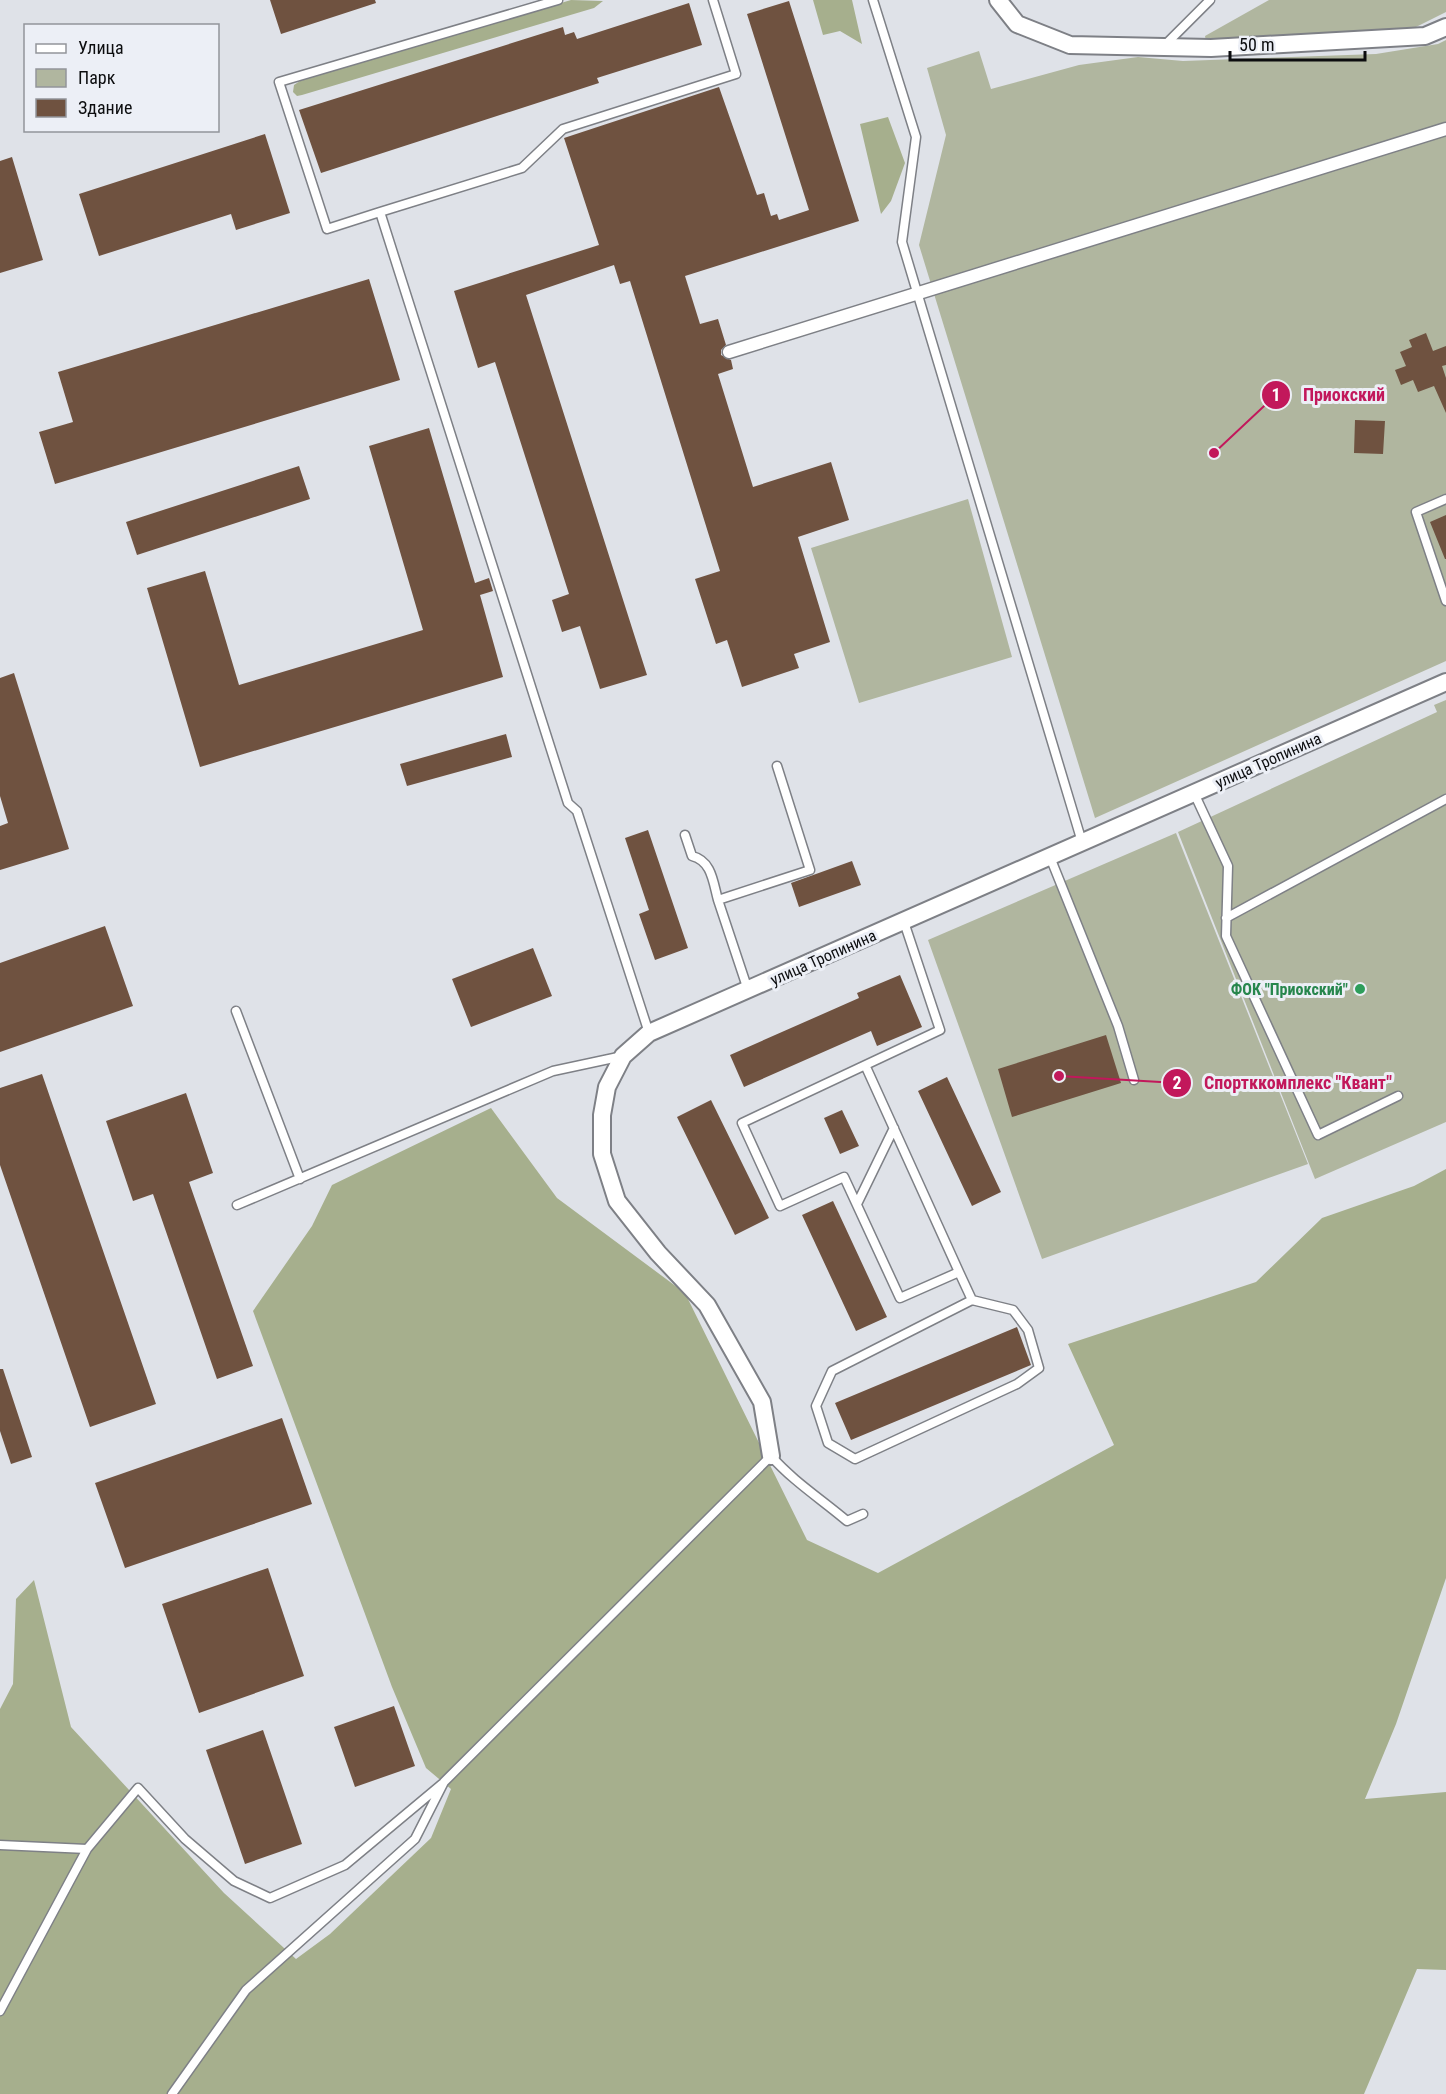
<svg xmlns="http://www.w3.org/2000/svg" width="1446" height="2094" viewBox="0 0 1446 2094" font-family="'Roboto Condensed',sans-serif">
<rect width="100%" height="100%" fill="#dfe2e8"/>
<path fill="#b0b69f" d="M 1269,0 L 1446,0 L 1446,12 L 1416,27 L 1206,41 L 1205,36 Z
M 1446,40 L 1446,661 L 1095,818 L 919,245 L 946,135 L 927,68 L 979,51 L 991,89 L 1079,65 L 1138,57 L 1183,61 L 1376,54 L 1438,44 Z
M 968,499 L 1012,657 L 859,703 L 811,548 Z
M 1446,700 L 1446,1122 L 1315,1179 L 1178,832 L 1437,712 L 1434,705 Z
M 1176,833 L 1308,1164 L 1042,1259 L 928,940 Z"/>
<path fill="#a6af8d" d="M 571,0 L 603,1 L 594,8 L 302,95 L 297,96 L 293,92 L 294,85 L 300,81 Z
M 813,0 L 852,0 L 862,44 L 840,31 L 823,35 Z
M 888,117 L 905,163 L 891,201 L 881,214 L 860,124 Z
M 491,1108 L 557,1198 L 685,1293 L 807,1540 L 878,1573 L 1114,1445 L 1068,1344 L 1256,1282 L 1322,1218 L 1414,1186 L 1446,1169 L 1446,1578 L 1396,1724 L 1365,1799 L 1446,1792 L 1446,1970 L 1417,1969 L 1364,2094 L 0,2094 L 0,1709 L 13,1684 L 16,1599 L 34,1580 L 71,1727 L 224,1893 L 296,1959 L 330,1934 L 431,1838 L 451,1789 L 426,1768 L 392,1687 L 253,1311 L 312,1226 L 332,1185 Z"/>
<path fill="#6f5240" d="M 270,0 L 375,0 L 376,3 L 281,34 Z
M 789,1 L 859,221 L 685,276 L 700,324 L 718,319 L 726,345 L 721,350 L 721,355 L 731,360 L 733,369 L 718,374 L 753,487 L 831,462 L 849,520 L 798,537 L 830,642 L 794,654 L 799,668 L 742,687 L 727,640 L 716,644 L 695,579 L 720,571 L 630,281 L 620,284 L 614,265 L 526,295 L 647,675 L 600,689 L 580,626 L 562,632 L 552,600 L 569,594 L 495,362 L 478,368 L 454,291 L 599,245 L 564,138 L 719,87 L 757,195 L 764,193 L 771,216 L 777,214 L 779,220 L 809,210 L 747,14 Z
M 689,3 L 702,45 L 597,78 L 599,83 L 321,173 L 299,110 L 563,27 L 565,35 L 574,32 L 577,39 Z
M 265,134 L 290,213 L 236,230 L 231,214 L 99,256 L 79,194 Z
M 12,157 L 43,260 L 0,273 L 0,161 Z
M 369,279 L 400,380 L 55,484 L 39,432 L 73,422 L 58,372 Z
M 1426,333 L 1433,351 L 1446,346 L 1446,365 L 1442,366 L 1446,378 L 1446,413 L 1434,386 L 1418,392 L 1413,380 L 1401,385 L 1395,370 L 1406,366 L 1400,352 L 1412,347 L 1409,340 Z
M 1355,420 L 1385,421 L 1383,454 L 1354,453 Z
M 429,428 L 475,583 L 489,578 L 493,591 L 480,595 L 503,677 L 200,767 L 147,588 L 205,571 L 239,685 L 423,630 L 369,446 Z
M 299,466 L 310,499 L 137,555 L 126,522 Z
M 1446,515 L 1446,559 L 1445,559 L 1430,522 Z
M 14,673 L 69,849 L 0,870 L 0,826 L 8,823 L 0,796 L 0,678 Z
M 506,734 L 512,757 L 407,786 L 400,764 Z
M 648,830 L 688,948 L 655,960 L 639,914 L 649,910 L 625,838 Z
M 852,861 L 861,885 L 799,907 L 791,883 Z
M 105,926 L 133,1006 L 0,1052 L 0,963 Z
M 533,948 L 552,996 L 471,1027 L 452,979 Z
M 900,975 L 922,1027 L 877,1046 L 871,1031 L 744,1087 L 730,1055 L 859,998 L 857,993 Z
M 1106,1035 L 1121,1083 L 1012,1117 L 998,1069 Z
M 42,1074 L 156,1404 L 90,1427 L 0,1165 L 0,1088 Z
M 947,1077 L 1001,1192 L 972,1206 L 918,1091 Z
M 186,1093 L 213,1173 L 189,1182 L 253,1366 L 217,1379 L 153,1194 L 133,1201 L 106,1121 Z
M 711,1100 L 769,1218 L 735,1235 L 677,1117 Z
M 842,1110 L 859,1146 L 840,1154 L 824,1118 Z
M 833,1201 L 887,1317 L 856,1331 L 802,1215 Z
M 1017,1327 L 1031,1365 L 851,1440 L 835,1403 Z
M 0,1369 L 3,1369 L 32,1457 L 11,1464 L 0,1431 Z
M 282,1418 L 312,1504 L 125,1568 L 95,1483 Z
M 268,1568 L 304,1676 L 199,1713 L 162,1604 Z
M 394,1706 L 415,1766 L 355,1787 L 334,1727 Z
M 263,1730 L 302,1844 L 245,1864 L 206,1750 Z"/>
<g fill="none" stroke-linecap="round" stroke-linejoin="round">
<defs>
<path id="service" d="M 558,0 L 279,82 L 327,229 L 380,212 L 568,803 L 577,811 L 649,1033
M 873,0 L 916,137 L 902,242 L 1082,842
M 1165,45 L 1210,0
M 380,212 L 522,168 L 563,129 L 736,74 L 713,0
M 1446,499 L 1416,512 L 1446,601
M 1194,793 L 1228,866 L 1226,936 L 1318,1135 L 1398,1096
M 685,835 L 692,856 C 712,861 713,882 718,900
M 1050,857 L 1118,1026 L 1134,1080
M 1226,918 L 1446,799
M 748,990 L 718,900 L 810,870 L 777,766
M 236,1011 L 300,1179
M 866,1067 L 959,1272 L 900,1298 L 844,1177 L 780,1206 L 742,1123 L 940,1030 L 904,922
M 857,1204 L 894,1128
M 237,1205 L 553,1071 L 623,1056
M 959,1272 L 972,1300 L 832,1371 L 816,1406 L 828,1443 L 855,1459 L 1017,1384 L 1039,1368 L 1028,1330 L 1013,1310 L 972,1300
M 0,1845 L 87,1849 L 138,1788 L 185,1839 L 234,1881 L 270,1898 L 345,1865 L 442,1784
M 0,2011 L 87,1849
M 172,2094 L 246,1990 L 415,1839 L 444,1782 L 771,1456 C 793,1481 821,1499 847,1521 L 863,1514"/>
<path id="pedestrian" d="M 729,352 L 1446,129"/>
<path id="minor" d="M 998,0 L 1017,24 L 1070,45 L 1211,48 L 1425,36 L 1446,27
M 771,1456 L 762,1402 L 707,1305 L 658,1253 L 617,1201 L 602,1154 L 602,1115 L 607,1087 L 623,1056 L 649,1033 L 1446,682"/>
</defs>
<use href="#service" stroke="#7e8086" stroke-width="11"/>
<use href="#pedestrian" stroke="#7e8086" stroke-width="15"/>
<use href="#minor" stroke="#7e8086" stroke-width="20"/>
<use href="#service" stroke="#fff" stroke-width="8"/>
<use href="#pedestrian" stroke="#fff" stroke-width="12"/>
<use href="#minor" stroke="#fff" stroke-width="16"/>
</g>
<circle fill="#2e9e5b" stroke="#eceff6" stroke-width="2" cx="1360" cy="989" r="6"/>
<g text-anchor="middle" stroke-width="6" stroke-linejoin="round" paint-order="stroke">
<g font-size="16" fill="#0c0d0f" stroke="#eceff6">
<text transform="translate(1268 760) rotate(-24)" y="6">улица Тропинина</text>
<text transform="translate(823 957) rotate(-24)" y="6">улица Тропинина</text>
</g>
<g font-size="16" font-weight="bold" fill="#27864d" stroke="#eceff6" text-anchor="end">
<text x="1348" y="995">ФОК "Приокский"</text>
</g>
</g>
<path fill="none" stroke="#c2185b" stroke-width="2" d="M1214 453L1276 395M1059 1076L1177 1083"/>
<g fill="#c2185b" stroke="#eceff6" stroke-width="2">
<circle cx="1214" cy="453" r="6"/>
<circle cx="1059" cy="1076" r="6"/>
<circle cx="1276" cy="395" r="15"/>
<circle cx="1177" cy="1083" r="15"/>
</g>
<g font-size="18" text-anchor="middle" font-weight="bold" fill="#fff">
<text x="1276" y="401">1</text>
<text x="1177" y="1089">2</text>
</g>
<g font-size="18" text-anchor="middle" font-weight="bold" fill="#c2185b" stroke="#eceff6" stroke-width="6" stroke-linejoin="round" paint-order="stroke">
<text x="1344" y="401">Приокский</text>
<text x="1298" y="1089">Спортккомплекс "Квант"</text>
</g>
<rect x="24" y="24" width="195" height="108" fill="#eceff6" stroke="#92959a" stroke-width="1.5"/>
<rect x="36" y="44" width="30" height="9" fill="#ffffff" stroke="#92959a" stroke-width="1.5"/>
<text x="78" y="54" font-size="18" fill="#0c0d0f">Улица</text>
<rect x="36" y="69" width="30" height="18" fill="#b0b69f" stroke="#92959a" stroke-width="1.5"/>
<text x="78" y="84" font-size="18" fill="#0c0d0f">Парк</text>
<rect x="36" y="99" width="30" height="18" fill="#6f5240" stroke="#92959a" stroke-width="1.5"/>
<text x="78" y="114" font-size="18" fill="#0c0d0f">Здание</text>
<path d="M1230 51v9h135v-9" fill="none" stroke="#0c0d0f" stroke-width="3"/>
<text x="1239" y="51" font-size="18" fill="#0c0d0f" stroke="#eceff6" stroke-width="4.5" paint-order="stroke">50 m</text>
</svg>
